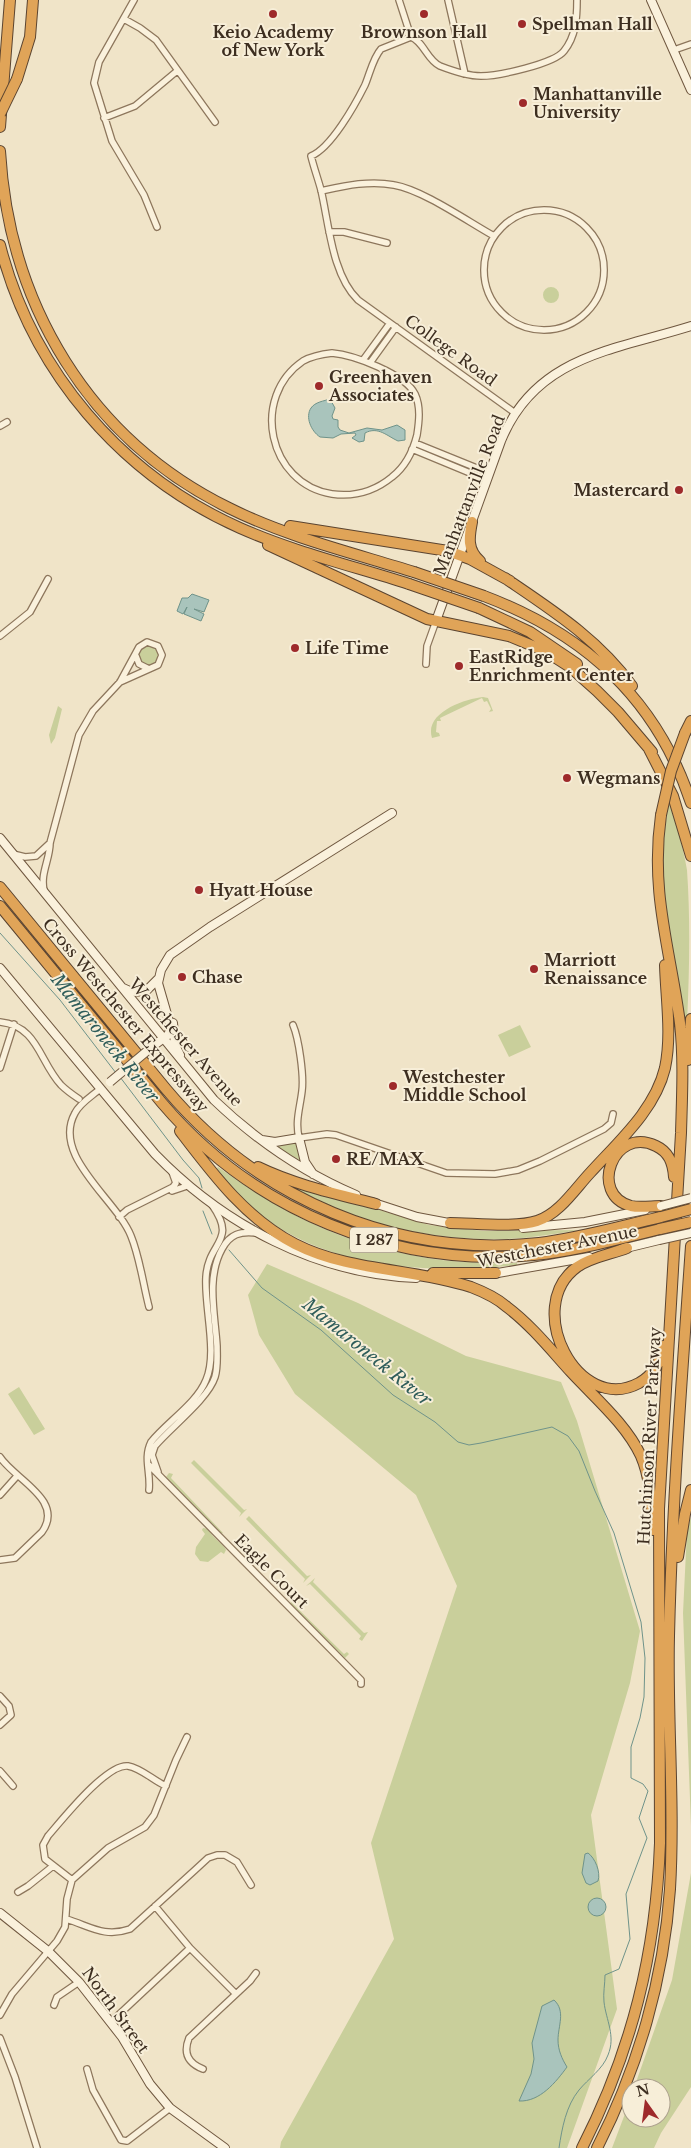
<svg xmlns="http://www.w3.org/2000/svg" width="691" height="2148" viewBox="0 0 691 2148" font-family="'Libre Baskerville',serif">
<rect width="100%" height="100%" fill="#f0e4c8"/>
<path fill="#c9cf9b" d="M543 295a8 8 0 1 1 16 0a8 8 0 1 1-16 0Z
M139 655a10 10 0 1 1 20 0a10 10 0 1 1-20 0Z
M 483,697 L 488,698 L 493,711 L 489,712 L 491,709 L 487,701 L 484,702 L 482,698 L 440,718 L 441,721 L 437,721 L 436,732 L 439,733 L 440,736 L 432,738 C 424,713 464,699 483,697 Z
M 58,706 L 62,709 L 55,738 L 51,744 L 49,735 Z
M 669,799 C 676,823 683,846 687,870 C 691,927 689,986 686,1043 L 667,937 L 661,859 Z
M 520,1025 L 531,1047 L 509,1057 L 498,1035 Z
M 296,1141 L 299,1143 L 301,1161 L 274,1145 Z
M 218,1167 C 291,1219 351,1248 441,1260 C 465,1263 492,1262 517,1263 L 517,1265 C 408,1276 285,1267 217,1168 Z
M 291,1183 L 429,1225 L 484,1231 L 579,1230 C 555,1234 531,1238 507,1239 C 449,1241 388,1230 334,1208 C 319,1202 305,1193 290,1186 Z
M 267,1264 L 358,1303 L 466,1356 L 561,1382 L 577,1421 L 640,1631 L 630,1683 L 591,1815 L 617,2009 L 567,2148 L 280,2148 L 281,2142 L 394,1939 L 371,1843 L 457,1586 L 416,1495 L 295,1394 L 259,1335 L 248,1295 Z
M 19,1387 L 45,1429 L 34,1435 L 8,1394 Z
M 194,1460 L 244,1510 L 247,1509 L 239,1517 L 241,1513 L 191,1463 Z
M 169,1473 L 173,1474 L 171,1478 L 223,1533 L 220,1534 L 167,1480 L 166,1477 Z
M 249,1516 L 307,1576 L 311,1575 L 303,1583 L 305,1579 L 246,1519 Z
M 691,1517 L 691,1826 L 683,1613 L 687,1531 Z
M 203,1528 L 208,1529 C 213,1539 223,1543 226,1550 L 224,1554 L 221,1552 L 208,1562 L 200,1561 L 195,1554 L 196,1547 L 205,1534 L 202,1530 Z
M 315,1578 L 313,1582 L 364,1633 L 368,1632 L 362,1641 L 359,1639 L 361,1636 L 310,1584 L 306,1586 Z
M 291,1602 L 344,1654 L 347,1652 L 349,1654 L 345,1658 L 290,1605 Z
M 691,1873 L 691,2087 L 661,2133 L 654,2148 L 612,2148 L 631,2098 L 631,2118 L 661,2118 L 661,2088 L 634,2088 L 672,1980 Z"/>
<path fill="#a9c4bc" stroke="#6f938a" d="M 330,399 L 335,408 L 332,416 L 333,419 L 338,420 L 338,427 L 340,430 L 349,433 L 367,428 L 382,430 L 397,425 L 405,430 L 405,440 L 398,441 C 387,436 378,426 365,433 L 364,441 L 359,442 L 352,438 L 356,435 L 355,433 L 341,434 L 333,438 L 320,437 C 311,431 305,417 311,408 C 315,402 324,401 330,399 Z
M 192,594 L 209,600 L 204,612 L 194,609 L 204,614 L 201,621 L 184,614 L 187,607 L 183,614 L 177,611 L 182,598 L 188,598 Z
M 588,1853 C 595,1858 601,1872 598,1881 L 590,1885 L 586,1883 L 582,1873 L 585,1854 Z
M588 1907a9 9 0 1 1 18 0a9 9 0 1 1-18 0Z
M 554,2000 C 566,2011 558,2026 558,2040 C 558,2050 562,2059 567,2067 C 556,2082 540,2102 519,2101 L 531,2074 L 534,2059 L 532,2043 L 542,2006 Z"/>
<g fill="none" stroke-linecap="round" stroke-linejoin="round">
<path stroke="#6f938a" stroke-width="1" d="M 0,933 L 60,1000 L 116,1073
M 120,1077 L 183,1160 L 199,1178 L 202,1188
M 203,1211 L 212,1234
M 229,1250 L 262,1288 L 321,1330 L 393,1395 L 435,1422 L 458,1442 L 469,1445 L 481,1443 L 552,1427 L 568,1436 L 579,1451 L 595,1491 L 614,1533 L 641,1622 L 645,1658 L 644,1697 L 640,1718 L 631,1747 L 631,1778 L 643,1784 L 648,1791 L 639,1818 L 647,1838 L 626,1894 L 630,1939 L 619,1969 L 605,1975 C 605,1984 603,1993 604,2002 C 606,2020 616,2036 608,2055 C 603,2069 588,2079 579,2090 C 566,2106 562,2128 559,2148"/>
<defs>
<path id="street" d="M 134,0 L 99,62 L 94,83 L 112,141 L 144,195 L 157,227
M 399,0 L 411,37
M 448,0 L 465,74
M 124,19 L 140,28 L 156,40 L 215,122
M 411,37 L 381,49 C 373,58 370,73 365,85 C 355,105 331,148 311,156 C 314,168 318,179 321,190 C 329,224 332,275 358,300 L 515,413
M 411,37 C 424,42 427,60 440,66 C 453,71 467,76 481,76 C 498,76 554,64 564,51 C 576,36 577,18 577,0
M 674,50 L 691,44
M 104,118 L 135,106 L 177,71
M 321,191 C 344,186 369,180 394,185 C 423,190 467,221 494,236
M484 270a60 60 0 1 1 120 0a60 60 0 1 1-120 0Z
M 329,232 L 344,232 L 387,243
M 332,353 C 354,355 405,374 415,394 C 421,407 419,422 417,435 C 413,451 405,467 392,477 C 375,491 354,497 332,494 C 268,484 250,397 303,361 C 312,356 323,354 332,353 Z
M 363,360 L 390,323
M 370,363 L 396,327
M 0,426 L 7,422
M 415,443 L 489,473
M 412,449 L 487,480
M 0,636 L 30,612 L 48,579
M 136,656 L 139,664 L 149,669
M 426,664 L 427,646 L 436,621
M 13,854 L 25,857 L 36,856 L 50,843
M 44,890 C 40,874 50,859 50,843 L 79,735 L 93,711 L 120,682 L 139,647 L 147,642 L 158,646 L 162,655 L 158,665 L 120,682
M 0,1022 C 38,1026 39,1061 61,1085 C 66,1090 73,1095 79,1099
M 293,1025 C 299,1039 304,1076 302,1091 C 300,1108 295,1121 299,1138 L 327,1134 L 336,1135 L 446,1173 L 495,1174 L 518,1170 L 540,1161 L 604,1129 L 611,1123 L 613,1114
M 0,1068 L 14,1024
M 100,1089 C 92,1096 80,1103 75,1113 C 51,1156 117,1200 131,1236 C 140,1258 143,1284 149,1307
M 172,1191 L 187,1186
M 119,1217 L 127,1210 L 173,1187 L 176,1183 L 172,1172
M 0,1457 C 14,1479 65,1500 42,1532 L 15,1558 L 0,1560
M 149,1465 L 361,1680 L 361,1684
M 158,1472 L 152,1455 L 155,1446 C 171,1427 208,1399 215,1377 C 218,1367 217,1357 217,1346 C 215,1314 206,1278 222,1249 C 230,1234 240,1231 257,1233
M 149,1490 C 151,1473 143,1458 151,1442 C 167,1422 197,1403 206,1380 C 218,1353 204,1307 206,1277 C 208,1241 238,1242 212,1205
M 0,1495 L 17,1476
M 0,1696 L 9,1706 L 11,1715 L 0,1725
M 0,1771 L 13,1786
M 72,1880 L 45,1859 L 43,1845 L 48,1836 C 62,1820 107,1763 128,1766 C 141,1768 154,1781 166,1786
M 18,1892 L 28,1886 L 53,1866
M 155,1906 L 190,1948 L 236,1994
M 66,1919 C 90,1926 104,1938 130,1929 L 195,1870 L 208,1858 L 217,1855 L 225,1855 L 237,1862 L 251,1885
M 54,2005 L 57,1997 L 79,1982
M 0,2015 L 12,1994 L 57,1941 L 65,1927 L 67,1899 L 72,1880 L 108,1848 L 145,1827 L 154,1815 L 176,1760 L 187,1737
M 111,2022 L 190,1948
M 0,2038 L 15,2077 L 37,2148
M 87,2069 L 93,2090 L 121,2140 L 127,2141 L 170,2108
M 203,2069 C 188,2063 183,2053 189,2038 L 250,1981 L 256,1973"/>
<path id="secondary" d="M 651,0 L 691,90
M 436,621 L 501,441 C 535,356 615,350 691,326
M 0,838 L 214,1100 C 257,1141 302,1172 356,1195
M 0,968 L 155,1154 C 224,1225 316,1274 416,1278
M 123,988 L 132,992 L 146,991 L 158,979
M 173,1023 L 175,1045 L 180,1055
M 153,1046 L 168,1035 L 171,1028 L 158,983 L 161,970 L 170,955 L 210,927 L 392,813
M 262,1140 L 275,1142 L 299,1138 L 305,1162 L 313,1174
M 371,1202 L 417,1217 L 454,1224
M 523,1228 L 585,1222 L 645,1210
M 622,1249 L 659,1240
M 492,1274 L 589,1257
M 0,1913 L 49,1952 L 79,1982 L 122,2037 L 150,2084 L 170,2108 L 225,2148"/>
<path id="highway" d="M 17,79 L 30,37 L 33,0
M 0,127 L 10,0
M 0,151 C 9,305 89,439 229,508 C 287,537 353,553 414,572
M 0,245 C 32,371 121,475 240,528 C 294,552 353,566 409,584
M 472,522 C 469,537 467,550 480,561
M 290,526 L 448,551 L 470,559 L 510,581
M 268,545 L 427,619 L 509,636 L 545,651 L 570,667 L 597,691 L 618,712 L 652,752
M 505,578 C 552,610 598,639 632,686
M 484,596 C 585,634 657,699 691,803
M 479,608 L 530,632 L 577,664
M 685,733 L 691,721
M 648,747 L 673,796 L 691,856
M 0,887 L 166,1089 C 258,1199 396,1258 539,1243 C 580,1238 621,1226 661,1217
M 0,906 L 162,1103 C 254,1211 392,1268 534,1255 C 577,1251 618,1239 660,1229
M 688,1060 L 691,1019
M 180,1131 C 212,1173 246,1219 295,1244 C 350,1272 413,1268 471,1287 C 484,1292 497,1298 507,1307 C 531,1325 551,1350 571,1372 C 595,1398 626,1424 641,1456 C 651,1479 651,1505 653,1530
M 258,1167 C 295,1185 337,1194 376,1204
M 661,1206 C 652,1206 640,1208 631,1206 C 588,1195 613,1125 656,1146 C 669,1152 673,1163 674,1177
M 450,1223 C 473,1223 517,1228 537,1221 C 559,1214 575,1189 590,1173 C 618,1142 655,1110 665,1068 C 672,1035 666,999 665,965
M 627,1248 C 612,1254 591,1257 577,1267 C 522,1307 578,1416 639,1383 C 653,1375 661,1362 663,1346
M 433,1273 L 496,1273
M 678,1557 L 685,1514 L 691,1490
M 582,2148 C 632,2050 656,1953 660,1843 L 659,1509 L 681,1133 C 682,1096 684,1060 680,1023 C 670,948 650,892 661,815
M 597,2148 C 638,2068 664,1978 670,1889 C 675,1804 667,1720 669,1636 C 672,1506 682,1376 691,1246"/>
</defs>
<use href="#street" stroke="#8d765c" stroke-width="8"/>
<use href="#secondary" stroke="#6f573f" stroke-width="10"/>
<use href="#highway" stroke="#5b4430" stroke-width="12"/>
<use href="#street" stroke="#faf1dc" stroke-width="5.5"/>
<use href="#secondary" stroke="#faf1dc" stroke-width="8"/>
<use href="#highway" stroke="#e0a458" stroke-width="10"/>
<defs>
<path id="secondary-bridge" d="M 110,1082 L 153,1046
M 661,1206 L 691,1198
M 659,1240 L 691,1233"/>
<path id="highway-bridge" d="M 0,114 L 17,79
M 414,572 L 484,596
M 409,584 L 479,608
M 661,815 L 671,771 L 685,733
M 661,1217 L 691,1209
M 660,1229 L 691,1222"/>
</defs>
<use href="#secondary-bridge" stroke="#6f573f" stroke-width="10" stroke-linecap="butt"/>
<use href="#highway-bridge" stroke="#5b4430" stroke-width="12" stroke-linecap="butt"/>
<use href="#secondary-bridge" stroke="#faf1dc" stroke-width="8"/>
<use href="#highway-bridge" stroke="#e0a458" stroke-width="10"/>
</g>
<g fill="#9e2a2b" stroke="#f7eed8" stroke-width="2">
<circle cx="273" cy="14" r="5"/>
<circle cx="424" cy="14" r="5"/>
<circle cx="522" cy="24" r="5"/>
<circle cx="523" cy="103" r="5"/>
<circle cx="319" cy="386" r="5"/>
<circle cx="679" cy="490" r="5"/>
<circle cx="295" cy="648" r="5"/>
<circle cx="459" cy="666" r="5"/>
<circle cx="567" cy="778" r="5"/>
<circle cx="199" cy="890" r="5"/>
<circle cx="534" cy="969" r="5"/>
<circle cx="182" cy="977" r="5"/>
<circle cx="393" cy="1086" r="5"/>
<circle cx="336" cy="1159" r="5"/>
</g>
<g text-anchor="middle" stroke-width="4" stroke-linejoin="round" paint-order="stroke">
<rect fill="#f7eed8" stroke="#756857" stroke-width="1" x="350" y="1227.5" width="48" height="25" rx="4"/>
<g font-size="15" font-weight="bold" fill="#3d2e20">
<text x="374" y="1245">I 287</text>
</g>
<g font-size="16" font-weight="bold" fill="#3d2e20" stroke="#f7eed8" text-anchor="start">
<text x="532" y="30">Spellman Hall</text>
<text x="273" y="38" text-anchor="middle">Keio Academy<tspan x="273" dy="18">of New York</tspan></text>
<text x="424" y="38" text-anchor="middle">Brownson Hall</text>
<text x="533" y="100">Manhattanville<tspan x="533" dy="18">University</tspan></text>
<text x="329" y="383">Greenhaven<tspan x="329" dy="18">Associates</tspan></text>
<text x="669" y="496" text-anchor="end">Mastercard</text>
<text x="305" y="654">Life Time</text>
<text x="469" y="663">EastRidge<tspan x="469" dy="18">Enrichment Center</tspan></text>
<text x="577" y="784">Wegmans</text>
<text x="209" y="896">Hyatt House</text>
<text x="544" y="966">Marriott<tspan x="544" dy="18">Renaissance</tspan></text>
<text x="192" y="983">Chase</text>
<text x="403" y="1083">Westchester<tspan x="403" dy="18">Middle School</tspan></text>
<text x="346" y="1165">RE/MAX</text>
</g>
<g font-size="16" fill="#3d2e20" stroke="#f7eed8">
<text transform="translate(451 350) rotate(36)" y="6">College Road</text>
<text transform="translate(469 495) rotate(-69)" y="6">Manhattanville Road</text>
<text transform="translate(126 1015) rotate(50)" y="6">Cross Westchester Expressway</text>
<text transform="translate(186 1042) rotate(49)" y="6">Westchester Avenue</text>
<text transform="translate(557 1246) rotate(-11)" y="6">Westchester Avenue</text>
<text transform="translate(649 1436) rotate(-87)" y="6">Hutchinson River Parkway</text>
<text transform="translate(272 1571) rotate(45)" y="6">Eagle Court</text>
<text transform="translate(116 2010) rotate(54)" y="6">North Street</text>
</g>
<g font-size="18" font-style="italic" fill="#2f5d5a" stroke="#f7eed8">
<text transform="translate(105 1038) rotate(51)" y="6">Mamaroneck River</text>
<text transform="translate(367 1352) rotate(39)" y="6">Mamaroneck River</text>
</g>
</g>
<g transform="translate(646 2103) rotate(346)"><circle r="24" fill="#f7eed8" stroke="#ada18e"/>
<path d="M0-4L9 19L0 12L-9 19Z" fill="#9e2a2b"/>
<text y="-8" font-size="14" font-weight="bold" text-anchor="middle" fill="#3d2e20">N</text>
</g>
</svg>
